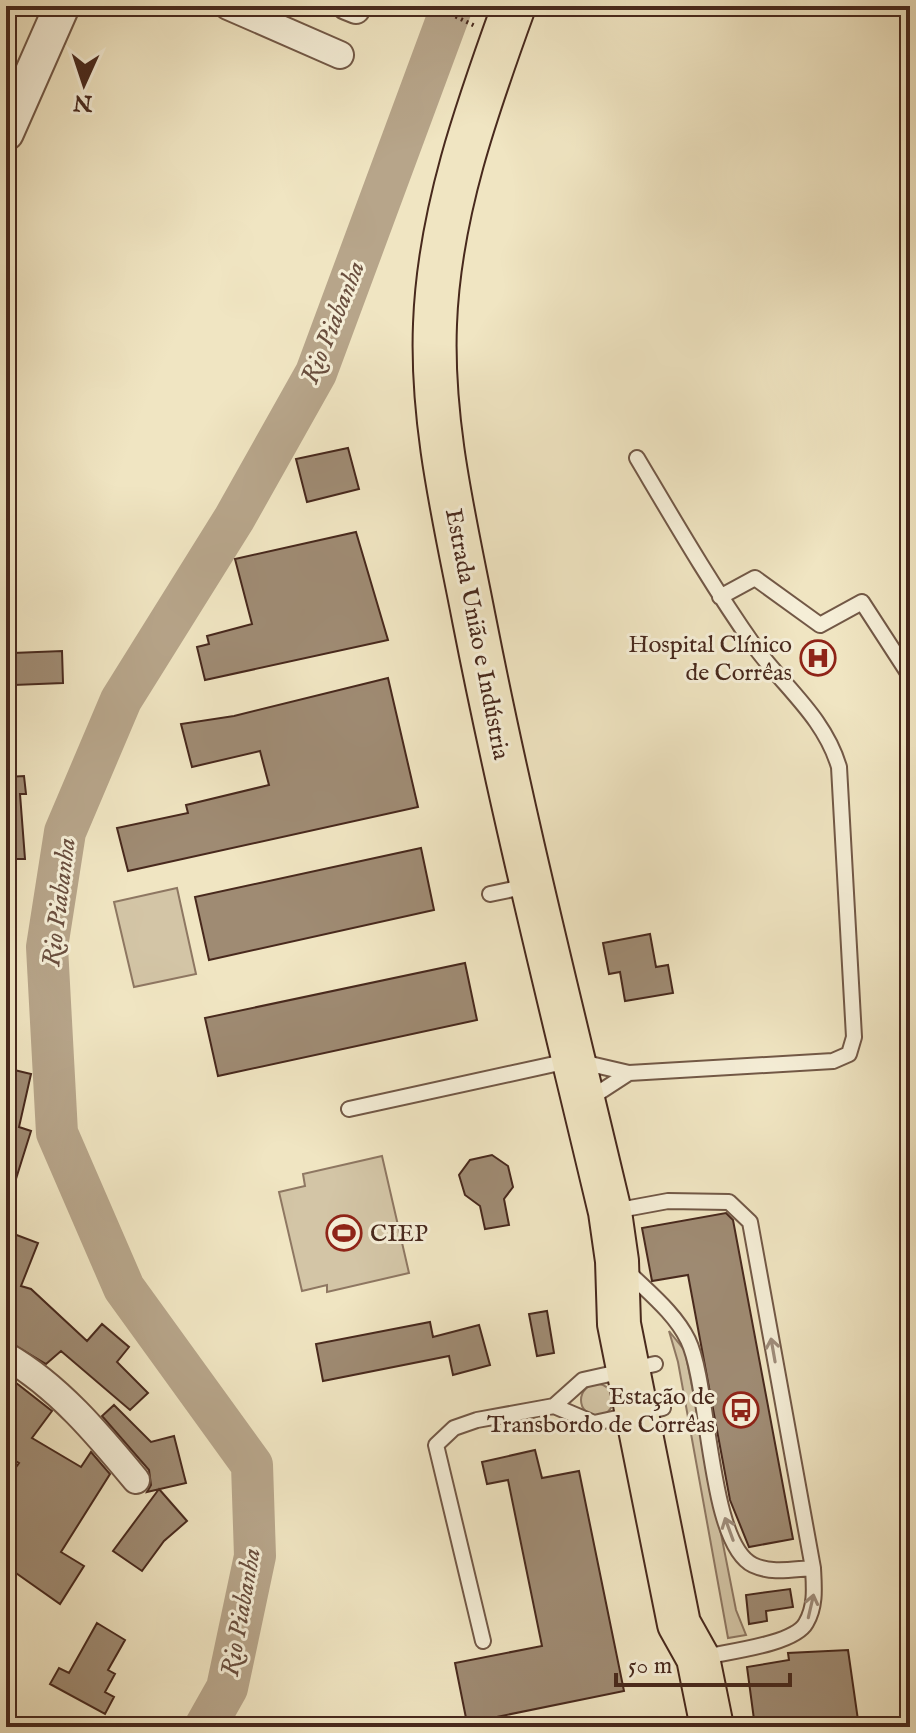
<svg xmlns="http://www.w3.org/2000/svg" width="916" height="1733" viewBox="0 0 916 1733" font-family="'IM FELL English',serif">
<rect width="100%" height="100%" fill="#f0e5c2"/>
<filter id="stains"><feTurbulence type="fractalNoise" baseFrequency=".0025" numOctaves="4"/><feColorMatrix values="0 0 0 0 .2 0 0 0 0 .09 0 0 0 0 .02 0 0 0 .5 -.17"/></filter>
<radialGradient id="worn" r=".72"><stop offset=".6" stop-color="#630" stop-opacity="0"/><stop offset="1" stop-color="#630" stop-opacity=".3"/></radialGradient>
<path fill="#d3c5a6" stroke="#8e7762" stroke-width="2" d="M 177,888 L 196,974 L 134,987 L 114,902 Z
M 382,1156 L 409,1273 L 327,1292 L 327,1285 L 302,1291 L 279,1192 L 305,1186 L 303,1174 Z
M 669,1331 L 685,1351 L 736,1610 L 746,1635 L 728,1638 L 678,1362 Z
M581 1400a16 16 0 1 1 32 0a16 16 0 1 1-32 0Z"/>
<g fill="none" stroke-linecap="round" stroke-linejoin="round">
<path stroke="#b7a58a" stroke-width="42" d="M 205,1727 L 227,1688 L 255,1556 L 252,1465 L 124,1288 L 57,1133 L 47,947 L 65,832 L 121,700 L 234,519 L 316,373 L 452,6"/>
</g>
<path fill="#9f8b73" stroke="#48291d" stroke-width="2" d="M 348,448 L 359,489 L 307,502 L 296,459 Z
M 356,532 L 388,640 L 205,680 L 197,647 L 209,644 L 207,636 L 252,624 L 235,559 Z
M 62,651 L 63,683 L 14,685 L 13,653 Z
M 388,678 L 418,807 L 128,871 L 117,828 L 188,813 L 186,805 L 269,785 L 260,751 L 192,767 L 181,724 L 234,716 Z
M 24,776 L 26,794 L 20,794 L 25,859 L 6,859 L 7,777 Z
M 421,848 L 434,910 L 209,960 L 195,897 Z
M 650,934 L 656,967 L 668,965 L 673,993 L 625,1001 L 620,972 L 609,974 L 603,943 Z
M 465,963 L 477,1020 L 218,1076 L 205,1018 Z
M 6,1068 L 31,1074 L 19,1127 L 31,1131 L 10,1198 L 6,1197 Z
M 492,1155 L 508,1166 L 513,1187 L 504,1199 L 509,1225 L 485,1229 L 480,1206 L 465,1195 L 459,1175 L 470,1160 Z
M 726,1213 L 733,1220 L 793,1539 L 749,1547 L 730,1500 L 688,1275 L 652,1281 L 642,1228 Z
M 6,1231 L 38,1243 L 21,1286 L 31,1289 L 87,1341 L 102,1324 L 129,1347 L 117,1362 L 148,1393 L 130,1410 L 61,1351 L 46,1364 L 6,1340 Z
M 547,1311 L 554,1353 L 537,1356 L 529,1314 Z
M 430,1322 L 433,1337 L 479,1325 L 490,1365 L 453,1375 L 449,1356 L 323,1381 L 316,1344 Z
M 6,1375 L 52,1411 L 32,1438 L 81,1467 L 91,1452 L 110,1474 L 61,1552 L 84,1566 L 60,1604 L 6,1566 L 6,1481 L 19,1463 L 6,1455 Z
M 114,1405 L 151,1442 L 174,1436 L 186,1483 L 147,1492 L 151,1485 L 149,1470 L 102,1416 Z
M 535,1450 L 542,1478 L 579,1471 L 624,1691 L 467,1723 L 455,1663 L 542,1646 L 508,1480 L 487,1484 L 482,1462 Z
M 159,1489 L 187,1521 L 164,1541 L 142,1571 L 113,1551 Z
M 790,1589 L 793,1607 L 766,1611 L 767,1621 L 749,1624 L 746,1595 Z
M 97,1623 L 125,1640 L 108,1670 L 115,1674 L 105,1692 L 114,1697 L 105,1714 L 50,1684 L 59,1668 L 69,1673 Z
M 848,1650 L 859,1727 L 755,1727 L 747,1667 L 789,1660 L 788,1653 Z"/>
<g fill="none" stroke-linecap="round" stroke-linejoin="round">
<defs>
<path id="service" d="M 720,597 L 755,578 L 820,625 L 862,602 L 910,676
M 490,894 L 528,886
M 589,1099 L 629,1073
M 349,1109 L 573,1060 L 629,1073 L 833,1061 L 849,1054 L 854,1037 L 839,767 C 824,717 785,688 755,647 C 712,586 675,522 637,458
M 614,1211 L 668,1201 L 729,1202 L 750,1222 L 813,1568 C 814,1587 816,1606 806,1623 C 794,1645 724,1652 700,1658
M 627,1271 C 648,1292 675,1313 688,1340 C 710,1385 708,1543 753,1565 C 772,1574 793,1569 813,1568
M 554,1406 L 594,1423 L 663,1408
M 483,1641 L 436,1445 L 454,1428 L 477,1420 L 554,1406 L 583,1380 L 655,1364
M 678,1727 L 706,1721"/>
<path id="minor" d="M 228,6 L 340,55
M 346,6 L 356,10
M 6,1356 C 58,1386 98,1434 136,1480"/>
<path id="tertiary" d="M 6,133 L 62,6"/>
<path id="primary" d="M 514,6 C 477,108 439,214 435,324 C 431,424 455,521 474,619 C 513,818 563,1014 610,1212 L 617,1261 L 619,1324 L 679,1624 L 698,1658 L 712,1727"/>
</defs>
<use href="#service" stroke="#725846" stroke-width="18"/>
<use href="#minor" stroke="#725846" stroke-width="30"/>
<use href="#tertiary" stroke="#725846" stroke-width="38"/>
<use href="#primary" stroke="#48291d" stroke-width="46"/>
<path stroke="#48291d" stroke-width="4" stroke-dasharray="2 4" stroke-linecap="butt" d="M 434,6 L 475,26"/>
<use href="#service" stroke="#f5eed7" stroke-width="14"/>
<use href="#minor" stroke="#f5eed7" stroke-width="26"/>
<use href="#tertiary" stroke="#f5eed7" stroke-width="34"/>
<use href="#primary" stroke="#f0e5c2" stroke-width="42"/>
</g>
<defs><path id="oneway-shaft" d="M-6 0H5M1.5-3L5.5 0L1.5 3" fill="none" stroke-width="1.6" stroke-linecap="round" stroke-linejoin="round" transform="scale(2)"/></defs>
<g stroke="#9e8c7a">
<use href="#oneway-shaft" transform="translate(773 1350) rotate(-100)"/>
<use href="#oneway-shaft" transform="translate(729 1529) rotate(-110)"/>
<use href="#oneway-shaft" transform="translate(811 1606) rotate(-77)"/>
</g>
<defs>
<symbol id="hospital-ring" viewBox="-11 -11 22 22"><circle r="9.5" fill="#f5eed7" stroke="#8f2418" stroke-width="1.5"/><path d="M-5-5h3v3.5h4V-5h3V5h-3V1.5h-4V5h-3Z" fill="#8f2418"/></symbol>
<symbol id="stadium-ring" viewBox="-11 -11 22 22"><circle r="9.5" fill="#f5eed7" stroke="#8f2418" stroke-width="1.5"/><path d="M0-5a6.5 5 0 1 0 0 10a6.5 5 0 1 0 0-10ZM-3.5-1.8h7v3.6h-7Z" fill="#8f2418"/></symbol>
<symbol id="bus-ring" viewBox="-11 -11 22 22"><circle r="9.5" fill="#f5eed7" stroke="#8f2418" stroke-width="1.5"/><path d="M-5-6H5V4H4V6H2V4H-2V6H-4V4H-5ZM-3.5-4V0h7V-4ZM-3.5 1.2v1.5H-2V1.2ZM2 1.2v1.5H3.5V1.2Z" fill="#8f2418"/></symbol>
</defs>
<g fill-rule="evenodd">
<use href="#hospital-ring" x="798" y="638" width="40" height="40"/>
<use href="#stadium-ring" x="324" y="1213" width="40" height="40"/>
<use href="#bus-ring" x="721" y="1390" width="40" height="40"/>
</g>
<g text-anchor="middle" stroke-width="6" stroke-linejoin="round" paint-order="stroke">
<g font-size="24" fill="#48291d" stroke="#f5eed7">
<text transform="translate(478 634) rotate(79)" y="8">Estrada União e Indústria</text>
</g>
<g font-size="24" fill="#48291d" stroke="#f5eed7" text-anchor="end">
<text x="792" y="652">Hospital Clínico<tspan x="792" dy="28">de Corrêas</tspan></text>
<text x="370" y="1241" text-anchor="start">CIEP</text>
<text x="715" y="1404">Estação de<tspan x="715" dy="28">Transbordo de Corrêas</tspan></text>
</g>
<g font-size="26" font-style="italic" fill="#694e3e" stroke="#f5eed7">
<text transform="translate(332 322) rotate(-68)" y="9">Rio Piabanha</text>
<text transform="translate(58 902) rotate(-83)" y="9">Rio Piabanha</text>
<text transform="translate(240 1612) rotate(-80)" y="9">Rio Piabanha</text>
</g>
</g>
<rect width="916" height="1733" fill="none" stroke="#f0e5c2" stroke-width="32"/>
<rect x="8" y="8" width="900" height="1717" fill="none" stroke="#48291d" stroke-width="4"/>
<rect x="16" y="16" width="884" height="1701" fill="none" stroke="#48291d" stroke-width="2"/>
<g transform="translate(84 84) rotate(183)" stroke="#f5eed7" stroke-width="6" paint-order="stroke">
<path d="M0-6L14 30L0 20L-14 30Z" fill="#48291d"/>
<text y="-12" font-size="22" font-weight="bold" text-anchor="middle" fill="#48291d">N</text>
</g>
<path d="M616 1673v12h174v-12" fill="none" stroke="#48291d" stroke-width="4"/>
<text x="628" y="1673" font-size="24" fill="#48291d" stroke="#f5eed7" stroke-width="6" paint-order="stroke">50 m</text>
<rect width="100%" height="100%" filter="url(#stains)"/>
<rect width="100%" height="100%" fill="url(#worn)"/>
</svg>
